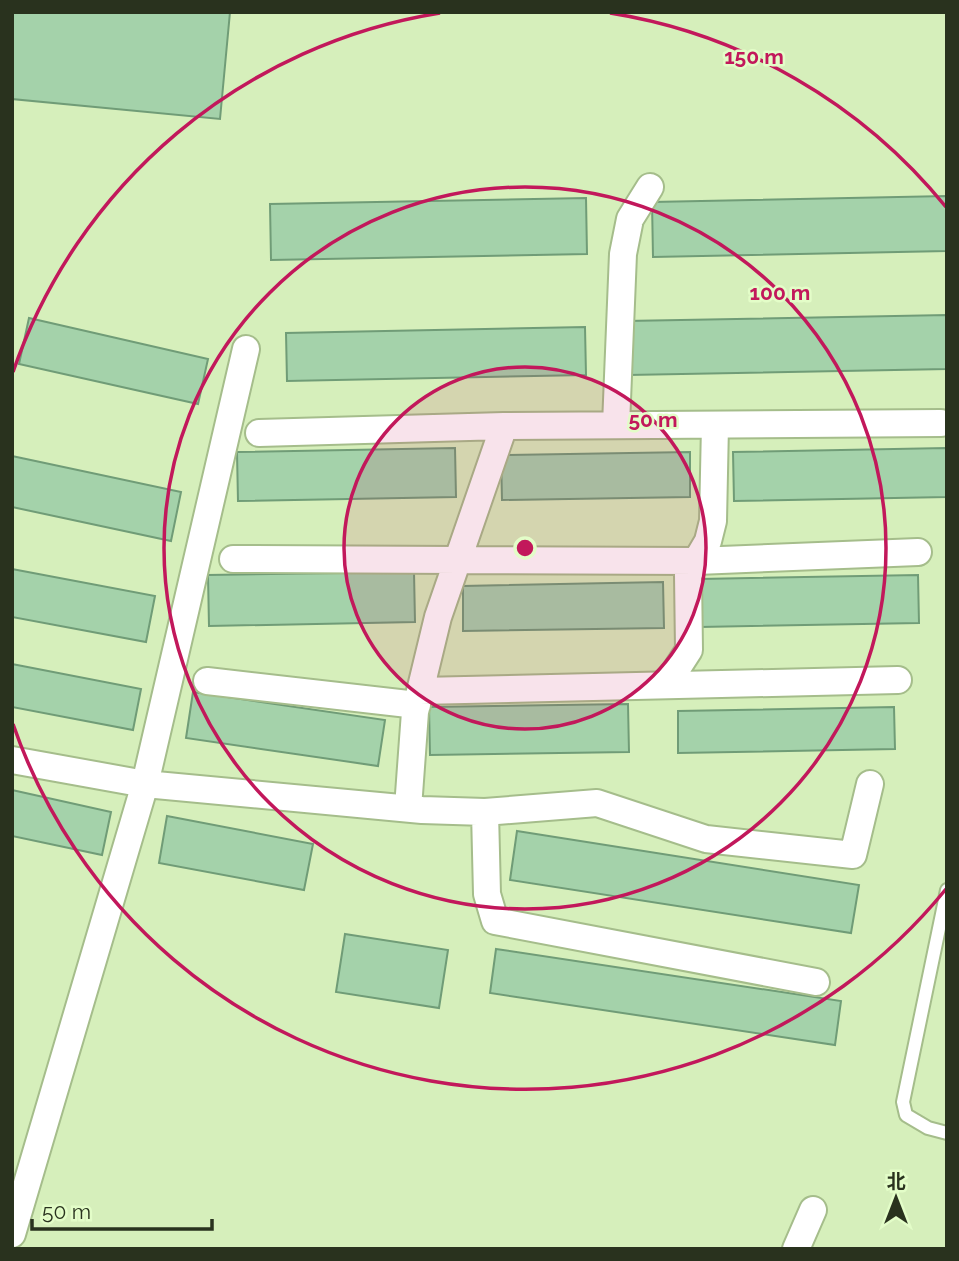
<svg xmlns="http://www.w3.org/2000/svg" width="959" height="1261" viewBox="0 0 959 1261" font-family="Raleway,'Noto Sans SC',sans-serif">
<rect width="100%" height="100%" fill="#d6efbb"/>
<path fill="#a4d2aa" stroke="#709c77" stroke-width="2" d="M 13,12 L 230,12 L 220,119 L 12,99 Z
M 947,196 L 947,251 L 653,257 L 652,202 Z
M 586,198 L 587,254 L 271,260 L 270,204 Z
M 947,315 L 947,369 L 628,375 L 626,321 Z
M 29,318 L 208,359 L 198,404 L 19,364 Z
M 585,327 L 586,375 L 287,381 L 286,333 Z
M 455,448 L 456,497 L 238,501 L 237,452 Z
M 946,448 L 947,497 L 734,501 L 733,452 Z
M 690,452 L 690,497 L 502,500 L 501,455 Z
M 12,456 L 181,492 L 171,541 L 12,507 Z
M 12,569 L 155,596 L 146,642 L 12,617 Z
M 414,572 L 415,622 L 209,626 L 208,575 Z
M 918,575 L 919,623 L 700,627 L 700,579 Z
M 663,582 L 664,628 L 463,631 L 463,586 Z
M 12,664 L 141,689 L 133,730 L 12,707 Z
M 193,692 L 385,720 L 378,766 L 186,738 Z
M 628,704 L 629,752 L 430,755 L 429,707 Z
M 894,707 L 895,749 L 678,753 L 678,711 Z
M 12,790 L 111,812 L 102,855 L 12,836 Z
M 167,816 L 313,844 L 304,890 L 159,863 Z
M 517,831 L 859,885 L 851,933 L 510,880 Z
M 345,934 L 448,950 L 439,1008 L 336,992 Z
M 496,949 L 841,1001 L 835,1045 L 490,993 Z"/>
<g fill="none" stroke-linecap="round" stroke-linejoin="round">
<defs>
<path id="lane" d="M 947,890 L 903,1102 L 906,1115 L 928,1128 L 947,1133"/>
<path id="street" d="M 616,425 L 623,254 L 630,219 L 650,187
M 259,433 L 504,426 L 941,423
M 233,559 L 697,561 L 918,552
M 207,681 L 417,705
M 667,684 L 689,650 L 688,575 L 708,541 L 713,521 L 715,425
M 420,691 L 898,680
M 12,760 L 145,784 L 422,810 L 485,812 L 597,803 L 706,839 L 853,855 L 870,784
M 408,808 L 415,712 L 438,617 L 504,426
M 485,812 L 487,894 L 495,921 L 816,982
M 12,1234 L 145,784 L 246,349
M 796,1249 L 813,1210"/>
</defs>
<use href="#lane" stroke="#a5bd8b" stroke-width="16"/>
<use href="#street" stroke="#a5bd8b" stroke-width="30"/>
<use href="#lane" stroke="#fff" stroke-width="12"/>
<use href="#street" stroke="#fff" stroke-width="26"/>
</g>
<circle cx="525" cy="548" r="181" fill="#c2185b" fill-opacity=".12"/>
<g fill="none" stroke="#c2185b" stroke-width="3.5">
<circle cx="525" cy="548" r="181"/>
<circle cx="525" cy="548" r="361"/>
<path d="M946 889A542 542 0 0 1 13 724M13 372A542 542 0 0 1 440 13M610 13A542 542 0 0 1 946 207"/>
</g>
<circle cx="525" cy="548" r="10" fill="#c2185b" stroke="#e3fdc8" stroke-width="3.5"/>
<g font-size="21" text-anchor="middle" font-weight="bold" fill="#c2185b" stroke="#e3fdc8" stroke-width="5" stroke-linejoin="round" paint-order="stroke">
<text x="754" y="64">150 m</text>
<text x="780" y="300">100 m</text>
<text x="653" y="427">50 m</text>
</g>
<rect width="959" height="1261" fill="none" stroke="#29321e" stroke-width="28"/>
<g transform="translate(896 1198)" stroke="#e3fdc8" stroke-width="5" paint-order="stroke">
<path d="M0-5L12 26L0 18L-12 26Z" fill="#29321e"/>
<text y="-10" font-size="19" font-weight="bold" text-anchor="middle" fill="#29321e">北</text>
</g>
<path d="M32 1219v10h180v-10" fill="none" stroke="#29321e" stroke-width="3.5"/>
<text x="42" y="1219" font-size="21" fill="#29321e" stroke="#e3fdc8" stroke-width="5" paint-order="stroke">50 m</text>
</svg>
